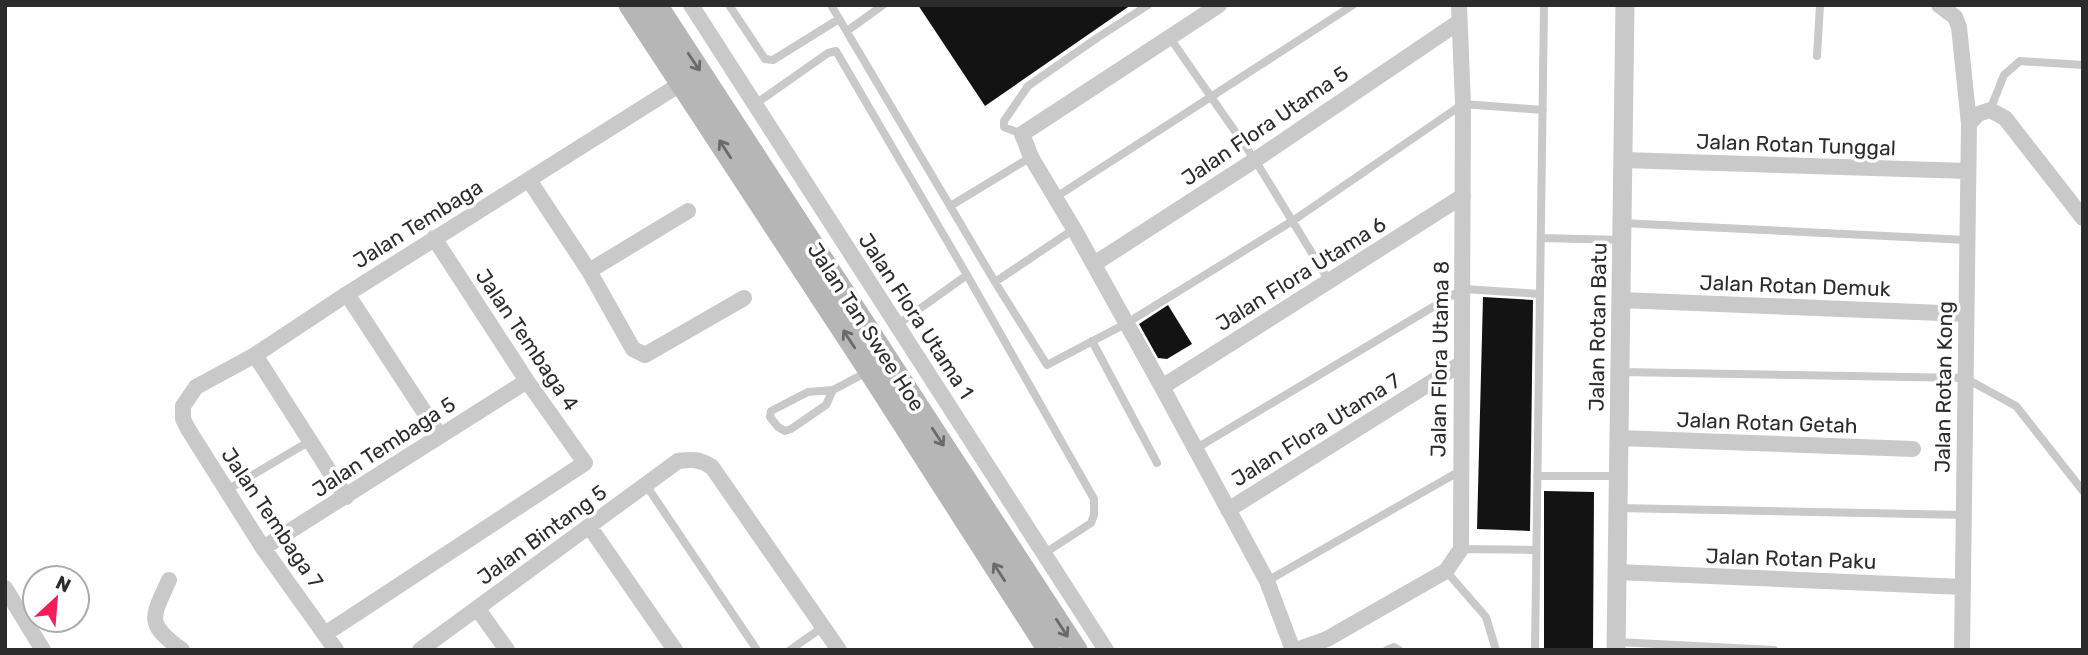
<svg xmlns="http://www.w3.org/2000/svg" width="2088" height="655" viewBox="0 0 2088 655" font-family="Rubik,sans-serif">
<rect width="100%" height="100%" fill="#fff"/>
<path fill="#131313" d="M 918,5 L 1131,5 L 985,106 Z
M 1483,297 L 1533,300 L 1530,531 L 1477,529 Z
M 1168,305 L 1192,344 L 1167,359 L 1158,358 L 1139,324 Z
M 1544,491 L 1594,492 L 1593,650 L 1544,650 Z"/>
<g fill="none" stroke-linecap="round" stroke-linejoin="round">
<path stroke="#c9c9c9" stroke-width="8" d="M 729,5 L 765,59 L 773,60 L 839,19
M 831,5 L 995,282 L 1047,365 L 1127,323 L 1294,220 L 1463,104 L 1543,110
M 847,31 L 883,5
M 1170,38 L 1255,160 L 1329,281
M 1817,56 L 1820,5
M 754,105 L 828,53 L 836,51 L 967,275 L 1094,499 L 1094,515 L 1091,523 L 1045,553
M 1990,110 L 2004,75 L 2020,61 L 2083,65
M 1022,134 L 1004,127 L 1004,121 L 1028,86 L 1097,38 L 1148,5
M 1056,197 L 1353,5
M 952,205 L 1031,157
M 1622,223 L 1967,240
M 1541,238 L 1622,240
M 995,282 L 1074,229
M 897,325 L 967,275
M 1092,341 L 1157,463
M 1620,372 L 1965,378 L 2016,406 L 2083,491
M 833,390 L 826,405 L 791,429 L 785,431 L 778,427 L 770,417 L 771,411 L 808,392 L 833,390 L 867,372
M 1195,449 L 1463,289 L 1540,294
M 1537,476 L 1619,476
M 646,485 L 757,650
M 227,490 L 310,441
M 1618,508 L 1964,515
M 1461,549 L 1536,550
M 1446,571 L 1486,617 L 1496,650
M 1267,581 L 1460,471
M 1617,642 L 1774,650
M 790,650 L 823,627
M 1387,650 L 1394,647 L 1399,650
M 1535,650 L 1544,5"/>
<path stroke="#c9c9c9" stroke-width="16" d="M 691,5 L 1106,650
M 1219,5 L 1022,134 L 1031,157 L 1074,229 L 1162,387 L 1267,581 L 1293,650
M 1939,5 L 1955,17 L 1959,27 L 1969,124 L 1962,650
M 1969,124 L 1978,114 L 1990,110 L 2005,118 L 2083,218
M 1623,160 L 1968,171
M 529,180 L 589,271 L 633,349 L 645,355 L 744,298
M 1094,264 L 1255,160 L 1459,22
M 589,271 L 688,211
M 347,294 L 440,436
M 1621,300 L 1966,314
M 255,355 L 346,497
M 1162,387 L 1463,196
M 1619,438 L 1913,449
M 1228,510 L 1462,363
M 589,526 L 675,650
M 263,548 L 527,381
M 1617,572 L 1962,587
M 169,580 C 152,618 145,623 182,650
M 5,588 L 43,650
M 477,608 L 507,650
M 325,634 L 585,463 L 527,381 L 434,238
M 336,650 L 263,548 L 188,429 L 183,419 L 183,406 L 196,387 L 255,355 L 347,294 L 682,83
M 420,650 L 678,461 C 692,459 700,459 712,467 L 839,650
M 1296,650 L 1327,639 L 1446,571 L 1461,549 L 1463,104 L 1459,5"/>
<path stroke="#c9c9c9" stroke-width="19" d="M 1616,650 L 1625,5"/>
<path stroke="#b6b6b6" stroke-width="23" d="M 630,5 L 870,371 L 1049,650
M 656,5 L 1076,650"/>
</g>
<defs><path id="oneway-shaft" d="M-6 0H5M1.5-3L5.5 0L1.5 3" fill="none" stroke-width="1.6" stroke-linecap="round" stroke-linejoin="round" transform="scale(1.75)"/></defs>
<g stroke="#6a6a6a">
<use href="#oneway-shaft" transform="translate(694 62) rotate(56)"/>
<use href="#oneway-shaft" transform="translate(725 149) rotate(-123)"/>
<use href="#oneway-shaft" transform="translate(849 339) rotate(-123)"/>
<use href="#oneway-shaft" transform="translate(938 437) rotate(57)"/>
<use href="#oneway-shaft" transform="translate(999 572) rotate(-123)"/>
<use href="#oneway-shaft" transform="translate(1062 628) rotate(57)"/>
</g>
<g text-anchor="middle" stroke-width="7" stroke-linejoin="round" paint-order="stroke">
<g font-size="21" fill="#2c2c2c" stroke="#fff">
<text transform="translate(1265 126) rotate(-34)" y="7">Jalan Flora Utama 5</text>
<text transform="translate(1796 145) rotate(2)" y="7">Jalan Rotan Tunggal</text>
<text transform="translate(418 224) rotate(-32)" y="7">Jalan Tembaga</text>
<text transform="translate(1301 274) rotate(-32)" y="7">Jalan Flora Utama 6</text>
<text transform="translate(1795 286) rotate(2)" y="7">Jalan Rotan Demuk</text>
<text transform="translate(916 316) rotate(57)" y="7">Jalan Flora Utama 1</text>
<text transform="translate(866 327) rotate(57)" y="7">Jalan Tan Swee Hoe</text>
<text transform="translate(1598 327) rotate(-89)" y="7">Jalan Rotan Batu</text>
<text transform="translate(527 340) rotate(56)" y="7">Jalan Tembaga 4</text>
<text transform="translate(1440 359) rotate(-89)" y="7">Jalan Flora Utama 8</text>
<text transform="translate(1944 387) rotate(-89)" y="7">Jalan Rotan Kong</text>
<text transform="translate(1767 423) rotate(2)" y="7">Jalan Rotan Getah</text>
<text transform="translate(1316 430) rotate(-32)" y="7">Jalan Flora Utama 7</text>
<text transform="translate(384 447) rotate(-33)" y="7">Jalan Tembaga 5</text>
<text transform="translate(272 518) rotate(56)" y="7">Jalan Tembaga 7</text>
<text transform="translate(542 535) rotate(-36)" y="7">Jalan Bintang 5</text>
<text transform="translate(1791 559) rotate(2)" y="7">Jalan Rotan Paku</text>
</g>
</g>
<rect width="2088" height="655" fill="none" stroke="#2c2c2c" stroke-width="14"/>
<g transform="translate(56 599) rotate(26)"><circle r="33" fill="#ffffff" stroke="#ababab" stroke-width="2"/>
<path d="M0-5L12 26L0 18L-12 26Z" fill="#f31d5a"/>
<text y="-10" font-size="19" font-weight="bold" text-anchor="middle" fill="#2c2c2c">N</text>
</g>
</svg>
